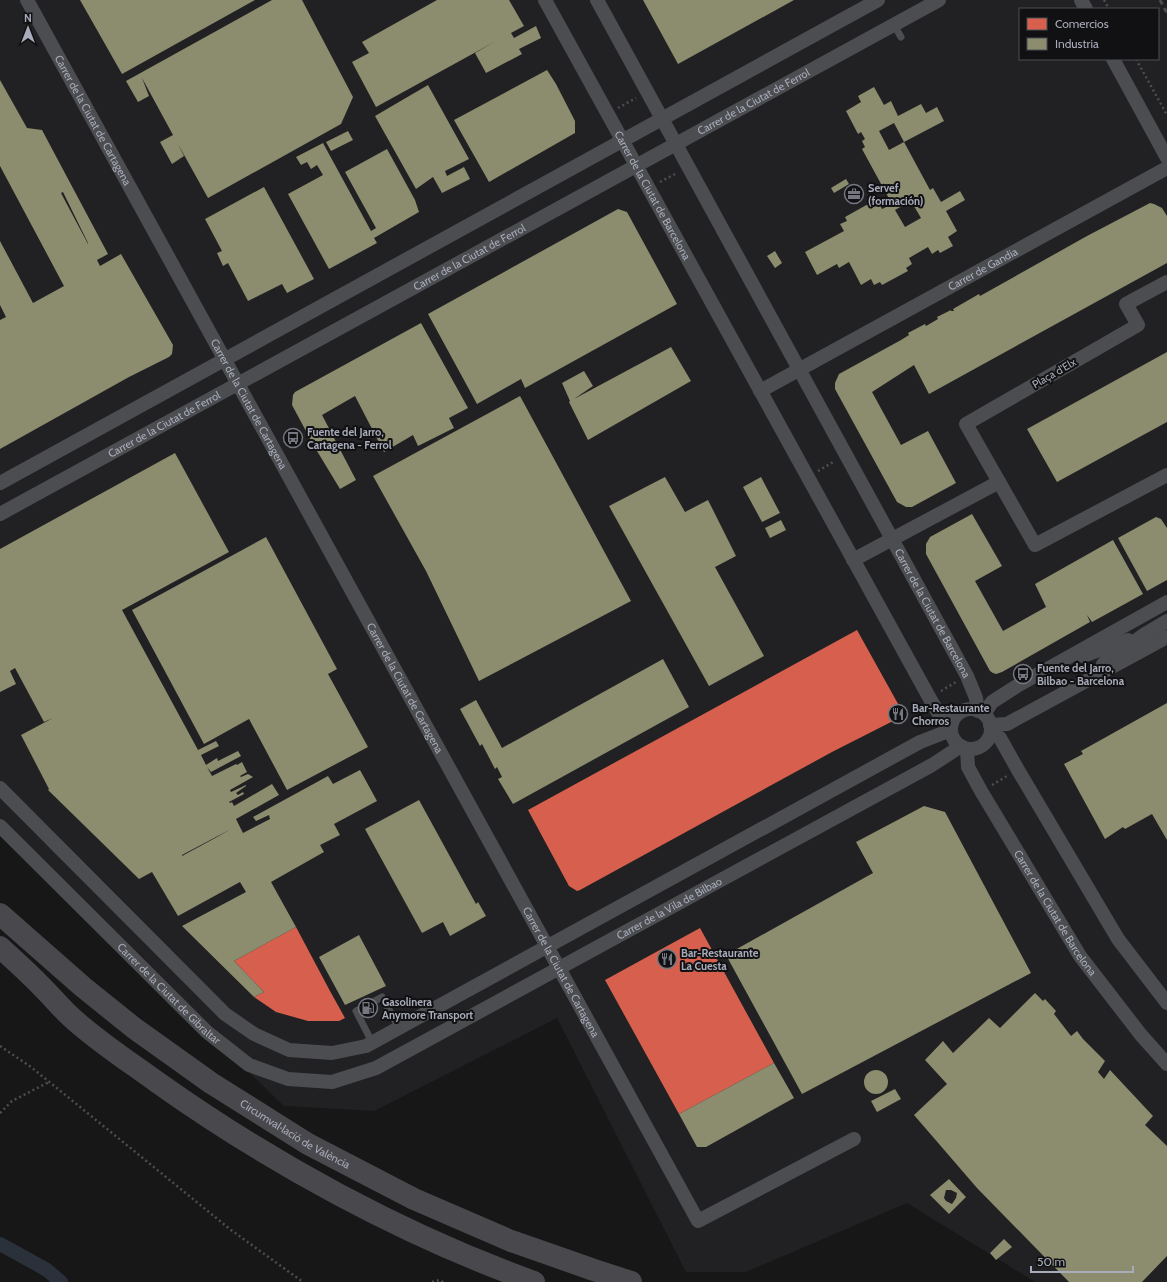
<svg xmlns="http://www.w3.org/2000/svg" width="1167" height="1282" viewBox="0 0 1167 1282" font-family="Cabin,sans-serif">
<rect width="100%" height="100%" fill="#171717"/>
<path fill="#212123" fill-rule="evenodd" d="M 0,0 L 1167,0 L 1167,1282 L 1035,1282 L 907,1203 L 746,1272 L 686,1272 L 557,1018 L 374,1111 L 284,1106 L 0,834 ZM 1020,9 L 1158,9 L 1158,59 L 1020,59 Z"/>
<path fill="#d6604d" d="M 857,630 L 902,711 L 900,715 L 895,720 L 832,752 L 580,890 L 577,891 L 569,886 L 528,810 Z
M 296,927 L 330,991 L 345,1018 L 339,1021 L 308,1021 L 276,1012 L 254,997 L 264,992 L 234,961 Z
M 700,928 L 774,1063 L 679,1114 L 605,980 Z
M 376,1005 L 378,1008 L 367,1014 L 365,1011 Z"/>
<path fill="#8c8c6e" fill-rule="evenodd" d="M 80,0 L 255,0 L 122,74 Z
M 272,0 L 302,0 L 353,97 L 341,124 L 208,198 L 178,144 L 184,156 L 172,164 L 160,142 L 173,135 L 142,78 L 149,96 L 138,102 L 126,81 Z
M 437,0 L 509,0 L 524,26 L 511,33 L 514,38 L 536,26 L 541,38 L 519,49 L 522,54 L 486,73 L 475,53 L 496,41 L 376,107 L 352,62 L 369,53 L 362,42 Z
M 643,0 L 794,0 L 678,64 Z
M 547,70 L 556,84 L 575,121 L 575,133 L 489,182 L 454,120 Z
M 0,80 L 27,128 L 42,130 L 108,254 L 97,260 L 100,266 L 121,254 L 173,345 L 172,354 L 169,357 L 129,377 L 0,449 L 0,320 L 6,317 L 0,305 L 0,241 L 33,303 L 64,286 L 0,166 ZM 63,192 L 88,243 L 88,244 L 61,193 Z
M 428,85 L 469,159 L 445,171 L 447,176 L 464,167 L 470,179 L 442,193 L 433,177 L 416,189 L 375,116 Z
M 874,87 L 884,105 L 891,101 L 898,116 L 921,104 L 926,113 L 937,107 L 944,121 L 904,142 L 930,190 L 933,188 L 941,202 L 960,191 L 965,200 L 946,211 L 957,231 L 948,237 L 953,246 L 940,253 L 938,250 L 932,254 L 928,247 L 909,258 L 912,264 L 906,268 L 908,271 L 882,285 L 880,282 L 874,285 L 871,279 L 861,285 L 849,262 L 839,268 L 837,264 L 817,275 L 805,252 L 844,231 L 840,224 L 847,221 L 845,217 L 870,203 L 872,207 L 879,203 L 882,209 L 892,204 L 862,149 L 865,147 L 862,141 L 865,139 L 861,132 L 858,134 L 846,111 L 861,102 L 858,96 ZM 894,123 L 904,142 L 889,150 L 879,131 ZM 911,201 L 921,218 L 905,227 L 895,210 Z
M 348,131 L 353,140 L 331,151 L 326,142 Z
M 323,143 L 371,231 L 376,228 L 345,172 L 387,149 L 415,200 L 419,212 L 374,238 L 377,243 L 329,269 L 288,194 L 323,175 L 317,165 L 311,169 L 307,162 L 301,165 L 296,157 Z
M 846,179 L 849,184 L 834,193 L 831,188 Z
M 264,187 L 314,279 L 287,293 L 282,284 L 248,301 L 228,263 L 223,266 L 217,253 L 222,251 L 205,219 Z
M 1150,203 L 1154,204 L 1162,208 L 1167,216 L 1167,263 L 929,394 L 914,365 L 872,392 L 901,445 L 928,431 L 956,483 L 912,507 L 906,507 L 897,502 L 835,389 L 835,383 L 839,374 L 901,340 L 909,335 L 908,333 L 925,324 L 926,326 L 938,319 L 937,317 L 951,310 L 951,311 L 954,311 L 953,309 L 979,294 L 980,296 L 1087,236 Z
M 618,209 L 627,212 L 677,304 L 525,388 L 521,379 L 477,404 L 428,314 Z
M 775,251 L 782,263 L 775,268 L 767,256 Z
M 421,323 L 468,408 L 449,418 L 454,428 L 418,446 L 413,435 L 384,452 L 355,396 L 322,415 L 356,480 L 340,489 L 314,446 L 292,405 L 293,395 L 295,392 Z
M 671,347 L 691,381 L 588,440 L 569,402 L 570,401 L 562,383 L 584,371 L 593,386 L 574,399 Z
M 1167,352 L 1167,422 L 1057,482 L 1027,429 Z
M 520,396 L 631,601 L 479,681 L 426,571 L 373,476 Z
M 175,453 L 229,552 L 122,610 L 198,750 L 216,741 L 219,746 L 201,755 L 206,765 L 217,758 L 218,761 L 238,751 L 241,756 L 211,772 L 207,767 L 212,776 L 236,764 L 237,765 L 242,762 L 247,772 L 240,776 L 241,777 L 248,774 L 253,777 L 230,790 L 231,792 L 246,785 L 246,786 L 236,793 L 238,795 L 243,792 L 244,794 L 229,802 L 230,803 L 232,802 L 234,806 L 272,784 L 279,795 L 236,819 L 243,833 L 270,819 L 269,815 L 256,821 L 253,817 L 328,776 L 333,784 L 360,770 L 377,801 L 334,824 L 340,835 L 320,845 L 324,852 L 271,882 L 296,927 L 234,961 L 264,992 L 254,997 L 182,926 L 246,892 L 240,882 L 178,916 L 152,872 L 139,879 L 48,790 L 49,789 L 21,735 L 53,718 L 44,722 L 15,668 L 10,671 L 16,684 L 0,692 L 0,549 ZM 231,829 L 217,837 L 182,856 L 182,855 Z
M 665,477 L 685,512 L 708,500 L 736,556 L 715,567 L 764,656 L 709,686 L 609,506 Z
M 761,477 L 780,513 L 762,522 L 743,487 Z
M 972,514 L 1002,566 L 975,581 L 1003,631 L 1046,607 L 1035,584 L 1113,540 L 1143,594 L 1092,622 L 1087,615 L 1090,622 L 1002,672 L 996,674 L 993,673 L 990,671 L 926,554 L 926,544 L 930,537 Z
M 1156,517 L 1161,519 L 1167,528 L 1167,580 L 1147,591 L 1118,538 Z
M 781,520 L 786,530 L 770,538 L 765,528 Z
M 266,537 L 337,669 L 328,674 L 368,747 L 287,790 L 249,719 L 204,744 L 132,610 Z
M 663,659 L 689,707 L 513,804 L 498,779 L 502,777 L 497,767 L 495,769 L 482,744 L 480,746 L 460,709 L 476,700 L 502,748 Z
M 1167,703 L 1167,840 L 1152,814 L 1125,829 L 1123,827 L 1105,839 L 1064,764 L 1083,754 L 1081,751 Z
M 419,800 L 476,904 L 478,902 L 486,916 L 450,936 L 443,922 L 422,933 L 365,829 Z
M 924,806 L 945,812 L 1031,973 L 802,1094 L 726,955 L 873,873 L 856,842 Z
M 359,935 L 386,986 L 345,1005 L 319,957 Z
M 1035,993 L 1043,1001 L 1045,999 L 1056,1011 L 1054,1014 L 1071,1036 L 1077,1031 L 1083,1039 L 1105,1061 L 1098,1072 L 1104,1079 L 1110,1070 L 1153,1116 L 1145,1125 L 1167,1146 L 1167,1256 L 1142,1282 L 1069,1282 L 977,1188 L 914,1115 L 947,1084 L 925,1060 L 943,1041 L 953,1053 L 989,1018 L 1000,1028 Z
M 774,1063 L 794,1098 L 706,1147 L 697,1147 L 679,1114 Z
M864 1082a12 12 0 1 1 24 0a12 12 0 1 1-24 0Z
M 895,1089 L 901,1099 L 877,1112 L 871,1101 Z
M 949,1179 L 966,1197 L 949,1214 L 930,1195 ZM 946,1190 L 951,1190 L 957,1193 L 956,1198 L 952,1204 L 946,1201 L 944,1198 Z
M 1004,1239 L 1012,1247 L 996,1260 L 990,1253 Z"/>
<g fill="none" stroke-linecap="round" stroke-linejoin="round">
<path stroke="#2a313a" stroke-width="14" d="M 0,1244 L 47,1270 L 61,1282"/>
<path stroke="#4d4d52" stroke-width="2.5" stroke-dasharray="2 3" stroke-linecap="butt" d="M 1104,0 L 1109,9
M 1136,59 L 1167,115
M 618,108 L 636,98
M 660,182 L 677,173
M 818,471 L 835,461
M 941,691 L 956,682
M 992,785 L 1007,776
M 0,1046 L 31,1067 L 231,1230 L 303,1282
M 0,1113 L 12,1101 L 49,1082
M 432,1282 L 440,1280 L 443,1282"/>
<path stroke="#4b4d50" stroke-width="7" d="M 894,25 L 901,37
M 372,1042 L 356,1011 L 382,997 L 399,1028"/>
<g stroke="#4b4d50" stroke-width="14">
<path id="s1" d="M 27,0 L 698,1221 L 854,1139"/>
<path id="s2" d="M 545,0 L 929,697 L 940,716 L 952,723"/>
<path id="s3" d="M 597,0 L 967,676 L 976,698 L 978,711"/>
<path d="M 1081,0 L 1086,9"/>
<path d="M 1113,59 L 1167,158"/>
<path d="M 1167,282 L 1126,304 L 1138,325 L 966,424 L 1035,545 L 1167,475"/>
<path id="s4" d="M 760,391 L 1167,168"/>
<path d="M 0,483 L 878,0"/>
<path id="s5" d="M 0,514 L 939,0"/>
<path d="M 853,560 L 999,482"/>
<path d="M 1083,656 L 1128,640"/>
<path d="M 1103,664 L 1145,634 L 1167,621"/>
<circle cx="971" cy="729" r="20"/>
<path d="M 984,714 L 992,702 L 1017,686 L 1167,602"/>
<path d="M 990,725 L 1007,724 L 1167,637"/>
<path d="M 991,732 L 1000,738 L 1018,770 L 1118,939 L 1167,1003"/>
<path id="s6" d="M 967,749 L 968,767 L 981,791 L 1080,956 L 1141,1035 L 1167,1064"/>
<path d="M 0,788 L 225,1014 L 254,1034 L 289,1050 L 332,1053 L 366,1046 L 920,742 L 951,730"/>
<path id="s7" d="M 0,826 L 207,1032 L 249,1065 L 288,1079 L 332,1082 L 376,1068 L 932,765 L 961,746"/>
</g>
<g stroke="#49494d" stroke-width="22">
<path id="s8" d="M 0,914 L 83,987 L 134,1028 L 211,1083 L 308,1144 L 414,1199 L 511,1241 L 594,1270 L 631,1282"/>
<path d="M 0,947 C 15,961 30,974 44,989 C 53,998 61,1008 71,1017 C 97,1041 128,1061 157,1082 C 271,1163 403,1235 534,1282"/>
</g>
<path stroke="#4b4d50" stroke-width="3" stroke-dasharray="5 4" stroke-linecap="butt" d="M 1160,0 L 1167,13"/>
</g>
<defs>
<symbol id="office-ring" viewBox="-11 -11 22 22"><circle r="9.5" fill="#111113" stroke="#757780" stroke-width="1.5"/><path d="M-6-3h4V-5.5h4V-3h4V5H-6ZM-1-4.5V-3h2v-1.5ZM-6 0V1H6V0Z" fill="#757780"/></symbol>
<symbol id="bus-ring" viewBox="-11 -11 22 22"><circle r="9.5" fill="#111113" stroke="#757780" stroke-width="1.5"/><path d="M-5-6H5V4H4V6H2V4H-2V6H-4V4H-5ZM-3.5-4V0h7V-4ZM-3.5 1.2v1.5H-2V1.2ZM2 1.2v1.5H3.5V1.2Z" fill="#757780"/></symbol>
<symbol id="restaurant-ring" viewBox="-11 -11 22 22"><circle r="9.5" fill="#111113" stroke="#757780" stroke-width="1.5"/><path d="M-5-6h1v4h1v-4h1v4h1v-4h1v5L-1.5 .5V6h-2V.5L-5-1ZM5-6V6H3V1.5H1.5Q1.5-4 5-6Z" fill="#757780"/></symbol>
<symbol id="fuel-ring" viewBox="-11 -11 22 22"><circle r="9.5" fill="#111113" stroke="#757780" stroke-width="1.5"/><path d="M-5.5-6h7V0h2V4h1.3V-2.5L3-4.5l.8-.8L6-3V5H2.5V1h-1V6h-7ZM-4.2-4.7v3.2H.2V-4.7Z" fill="#757780"/></symbol>
</defs>
<g fill-rule="evenodd">
<use href="#office-ring" x="843" y="183" width="22" height="22"/>
<use href="#bus-ring" x="282" y="427" width="22" height="22"/>
<use href="#bus-ring" x="1012" y="663" width="22" height="22"/>
<use href="#restaurant-ring" x="887" y="703" width="22" height="22"/>
<use href="#restaurant-ring" x="656" y="948" width="22" height="22"/>
<use href="#fuel-ring" x="357" y="997" width="22" height="22"/>
</g>
<g text-anchor="middle" stroke-width="4" stroke-linejoin="round" paint-order="stroke">
<g font-size="11" fill="#a8abb9" stroke="#111113">
<text dy="4" stroke="none"><textPath href="#s5" startOffset="859">Carrer de la Ciutat de Ferrol</textPath></text>
<text dy="4" stroke="none"><textPath href="#s1" startOffset="137">Carrer de la Ciutat de Cartagena</textPath></text>
<text dy="4" stroke="none"><textPath href="#s2" startOffset="223">Carrer de la Ciutat de Barcelona</textPath></text>
<text dy="4" stroke="none"><textPath href="#s5" startOffset="535">Carrer de la Ciutat de Ferrol</textPath></text>
<text dy="4" stroke="none"><textPath href="#s4" startOffset="254">Carrer de Gandia</textPath></text>
<text transform="translate(1054 373) rotate(-30)" y="4">Plaça d'Elx</text>
<text dy="4" stroke="none"><textPath href="#s1" startOffset="461">Carrer de la Ciutat de Cartagena</textPath></text>
<text dy="4" stroke="none"><textPath href="#s5" startOffset="187">Carrer de la Ciutat de Ferrol</textPath></text>
<text dy="4" stroke="none"><textPath href="#s3" startOffset="699">Carrer de la Ciutat de Barcelona</textPath></text>
<text dy="4" stroke="none"><textPath href="#s1" startOffset="785">Carrer de la Ciutat de Cartagena</textPath></text>
<text dy="4" stroke="none"><textPath href="#s7" startOffset="811">Carrer de la Vila de Bilbao</textPath></text>
<text dy="4" stroke="none"><textPath href="#s6" startOffset="188">Carrer de la Ciutat de Barcelona</textPath></text>
<text dy="4" stroke="none"><textPath href="#s1" startOffset="1109">Carrer de la Ciutat de Cartagena</textPath></text>
<text dy="4" stroke="none"><textPath href="#s7" startOffset="238">Carrer de la Ciutat de Gibraltar</textPath></text>
<text dy="4" stroke="none"><textPath href="#s8" startOffset="369">Circumval·lació de València</textPath></text>
</g>
<g font-size="11" font-weight="bold" fill="#a8abb9" stroke="#111113" text-anchor="start">
<text x="868" y="192">Servef<tspan x="868" dy="13">(formación)</tspan></text>
<text x="307" y="436">Fuente del Jarro,<tspan x="307" dy="13">Cartagena - Ferrol</tspan></text>
<text x="1037" y="672">Fuente del Jarro,<tspan x="1037" dy="13">Bilbao - Barcelona</tspan></text>
<text x="912" y="712">Bar-Restaurante<tspan x="912" dy="13">Chorros</tspan></text>
<text x="681" y="957">Bar-Restaurante<tspan x="681" dy="13">La Cuesta</tspan></text>
<text x="382" y="1006">Gasolinera<tspan x="382" dy="13">Anymore Transport</tspan></text>
</g>
</g>
<rect x="1019" y="8" width="140" height="52" fill="#111113" stroke="#4d4f55"/>
<rect x="1027" y="18" width="20" height="12" fill="#d6604d" stroke="#4d4f55"/>
<text x="1055" y="28" font-size="12" fill="#a8abb9">Comercios</text>
<rect x="1027" y="38" width="20" height="12" fill="#8c8c6e" stroke="#4d4f55"/>
<text x="1055" y="48" font-size="12" fill="#a8abb9">Industria</text>
<g transform="translate(28 28)" stroke="#111113" stroke-width="3" paint-order="stroke">
<path d="M0-3L7 15L0 10L-7 15Z" fill="#a8abb9"/>
<text y="-6" font-size="11" font-weight="bold" text-anchor="middle" fill="#a8abb9">N</text>
</g>
<path d="M1031 1266v6h102v-6" fill="none" stroke="#a8abb9" stroke-width="2"/>
<text x="1037" y="1266" font-size="12" fill="#a8abb9" stroke="#111113" stroke-width="3" paint-order="stroke">50 m</text>
</svg>
